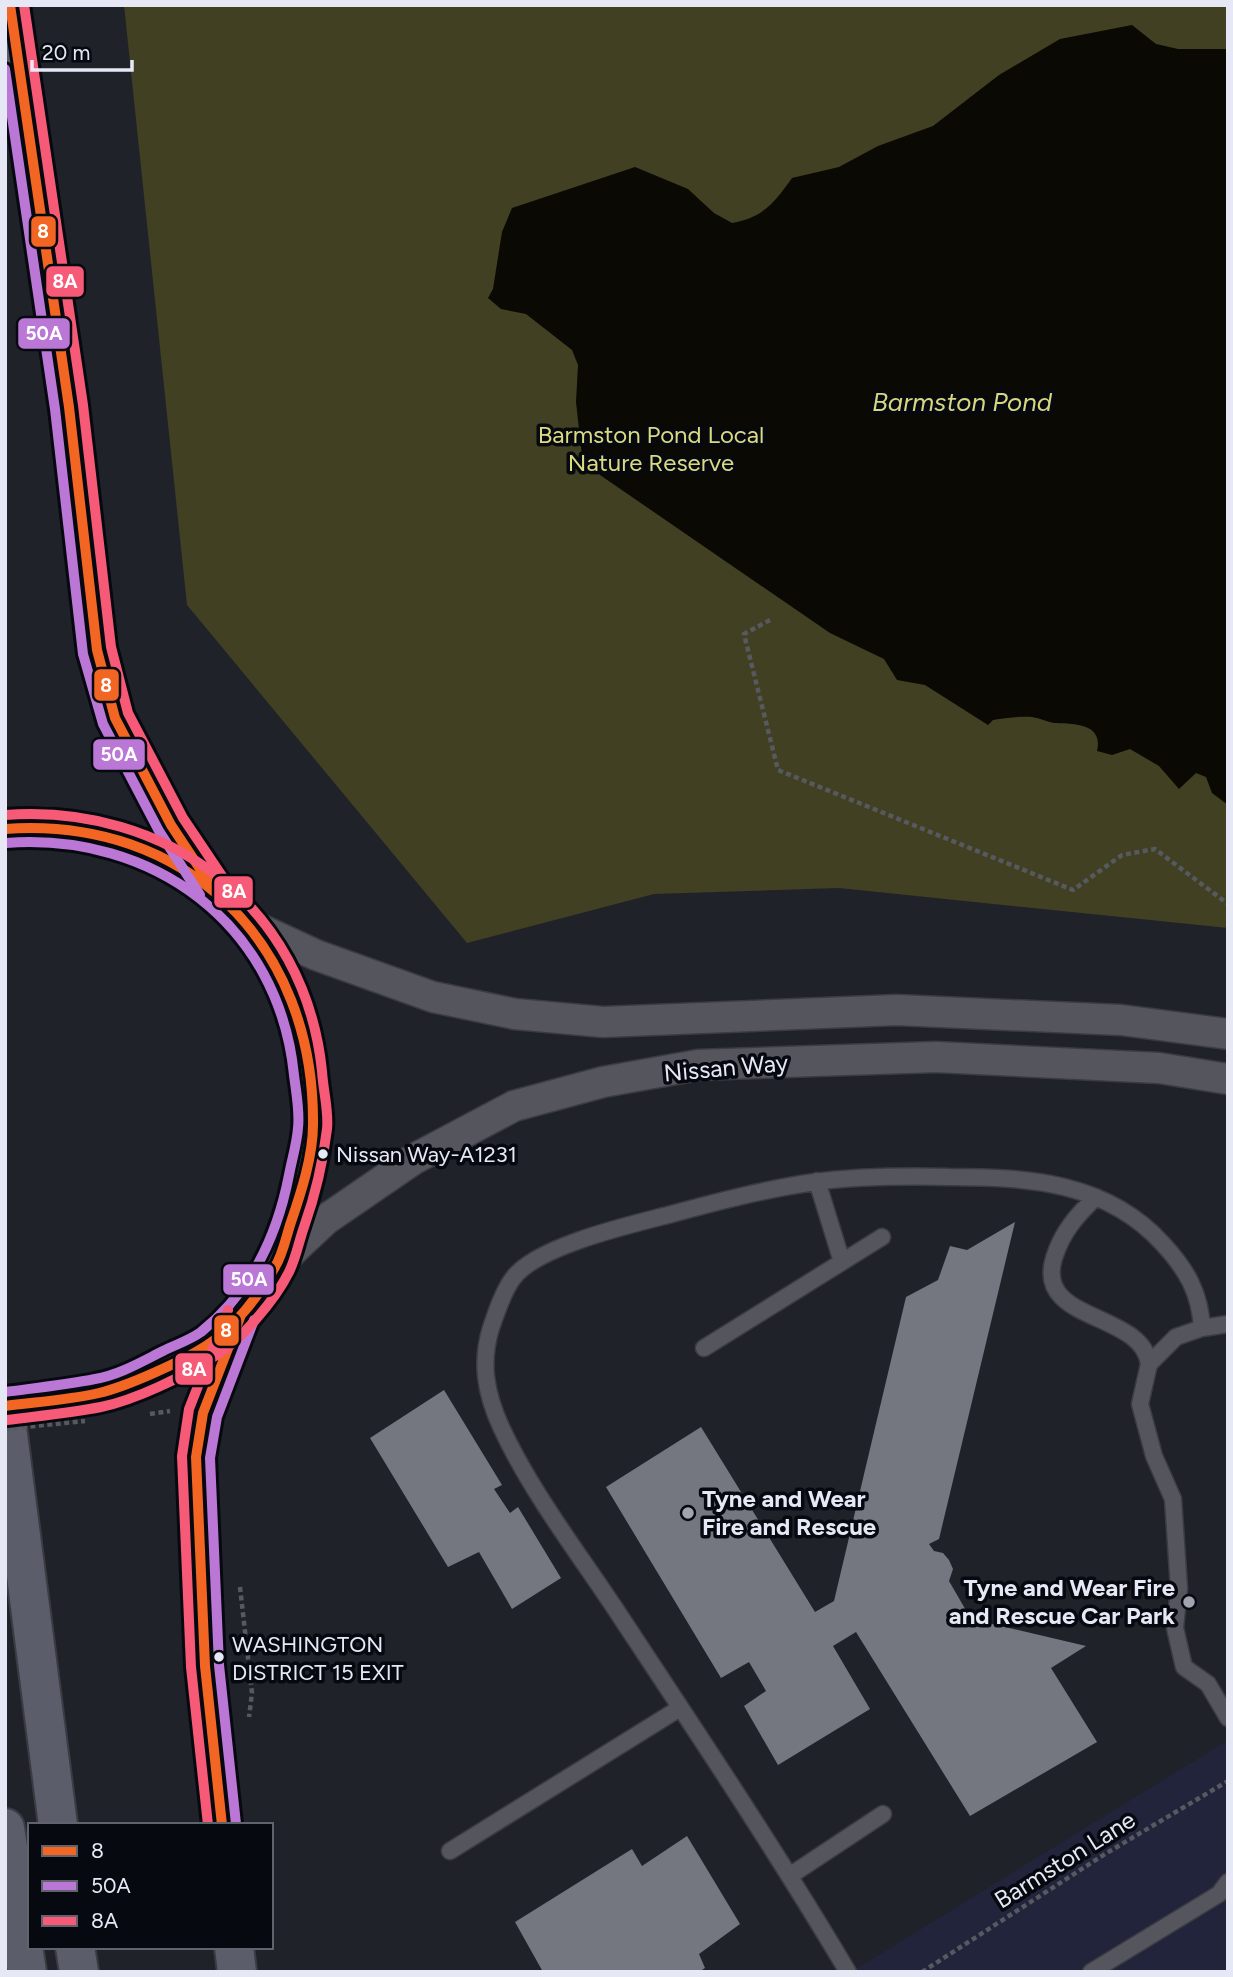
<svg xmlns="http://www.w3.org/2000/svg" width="1233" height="1977" viewBox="0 0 1233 1977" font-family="Figtree,sans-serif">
<rect width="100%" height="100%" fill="#20222a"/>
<path fill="#21243a" d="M 1228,1740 L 1228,1972 L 851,1972 Z"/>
<path fill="#414022" d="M 124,5 L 1228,5 L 1228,928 L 839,888 L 654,894 L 467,943 L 187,605 Z"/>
<path fill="#0a0904" d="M 1132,25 L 1156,44 L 1178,49 L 1228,49 L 1228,805 L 1212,793 L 1206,777 L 1196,773 L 1179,789 L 1159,766 L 1130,749 L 1112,755 L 1097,751 C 1104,722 1071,724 1054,723 C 1047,722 1040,718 1032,717 C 1020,716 1006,718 993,720 L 988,725 L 925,685 L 897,680 L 884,659 L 830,633 L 600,475 L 582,456 L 576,402 L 578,365 L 572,350 L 526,314 L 501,309 L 488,298 L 493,289 L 502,232 L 512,208 L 635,167 L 688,189 L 714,213 L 732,223 C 764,217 774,203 792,178 L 839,167 L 878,146 L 933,126 L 999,75 L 1060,39 Z"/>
<path fill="#757780" d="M 1015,1222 L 939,1539 L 929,1544 L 934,1551 L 943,1553 L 949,1560 L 953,1569 L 949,1581 L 971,1619 L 1086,1646 L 1051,1668 L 1097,1742 L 970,1816 L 856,1632 L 833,1646 L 870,1709 L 778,1765 L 744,1706 L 766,1691 L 749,1662 L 721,1678 L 606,1487 L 701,1427 L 815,1612 L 834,1601 L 906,1297 L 938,1280 L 950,1246 L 967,1250 Z
M 444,1390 L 502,1485 L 494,1489 L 510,1513 L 518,1507 L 561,1578 L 512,1609 L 479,1552 L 448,1567 L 370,1438 Z
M 687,1836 L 740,1924 L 699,1954 L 705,1968 L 699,1972 L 543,1972 L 515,1922 L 632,1849 L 642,1866 Z"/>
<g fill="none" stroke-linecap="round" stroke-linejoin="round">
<defs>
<path id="service" d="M 1096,1197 C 1077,1215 1062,1232 1054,1258 C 1034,1323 1142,1311 1149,1364
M 842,1262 L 882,1237
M 1228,1324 L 1202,1328 L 1176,1337 L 1149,1364 L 1140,1404 L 1154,1456 L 1173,1499 L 1179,1588 L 1175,1628 L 1184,1667 L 1208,1684 L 1228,1718
M 704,1348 L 842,1262 L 817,1181
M 450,1851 L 680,1708
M 791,1875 L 883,1814
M 848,1972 C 776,1851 698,1734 620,1616 C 580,1555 532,1494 501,1427 C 486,1394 480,1363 491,1328 C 496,1313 504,1289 514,1277 C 538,1246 629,1225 668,1215 C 716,1202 765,1189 815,1182 C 860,1176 905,1176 950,1177 C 1029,1177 1107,1182 1163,1244 C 1187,1270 1200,1293 1202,1328
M 1091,1972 L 1219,1894 L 1228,1882"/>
<path id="minor" d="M 249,924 L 316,955 L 433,997 L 515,1014 L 603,1022 L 897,1010 L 1121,1020 L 1228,1034
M 276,1266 L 325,1220 L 414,1159 L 514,1106 L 603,1082 L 698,1065 L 936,1057 L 1159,1068 L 1228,1079"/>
<path id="tertiary" d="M 5,829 L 46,826 L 99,834 L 161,856 L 212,887 L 249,924 L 286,988 L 305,1045 L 313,1126 L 299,1199 L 276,1266 L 241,1315 L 206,1346 L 127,1384 L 99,1393 L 5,1406"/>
<path id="trunk" d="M 10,5 L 69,407 L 97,650 L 115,718 L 171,825 L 212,887
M 5,1411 L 58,1825
M 222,1825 L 205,1666 L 196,1457 L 203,1413 L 241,1315
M 5,1828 L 27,1972
M 75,1947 L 79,1972
M 234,1947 L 237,1972"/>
</defs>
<use href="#service" stroke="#3b3c43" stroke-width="19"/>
<use href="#minor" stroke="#3b3c43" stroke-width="33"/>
<use href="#tertiary" stroke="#3b3c43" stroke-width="40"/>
<use href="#trunk" stroke="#3b3c43" stroke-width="42"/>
<path stroke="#575960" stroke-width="4.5" stroke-dasharray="5 3.5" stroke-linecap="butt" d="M 770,620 L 744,634 L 778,770 L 1073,890 L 1122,855 L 1155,849 L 1228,904
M 150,1414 L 170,1411
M 240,1587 L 252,1693 L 249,1717
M 922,1972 L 1105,1854 L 1228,1781"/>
<use href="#service" stroke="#55565d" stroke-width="16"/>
<use href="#minor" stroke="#55565d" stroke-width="30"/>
<use href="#tertiary" stroke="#55565d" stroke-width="37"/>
<use href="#trunk" stroke="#5b5d6b" stroke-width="38"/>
<path stroke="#575960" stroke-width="4.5" stroke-dasharray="5 3.5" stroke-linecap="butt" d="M 5,1429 L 85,1421"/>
<defs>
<path id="bus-1" d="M 10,5 L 69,407 L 97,650 L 115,718 L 171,825 L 212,887
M 5,829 C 187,816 315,944 313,1125 C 313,1156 301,1193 291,1222 C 286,1237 283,1254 275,1267 C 259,1296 234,1328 206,1346 C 181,1362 128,1386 99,1393 C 69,1400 36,1402 5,1406
M 222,1825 L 205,1666 L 196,1457 L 203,1413 L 241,1315"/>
<path id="bus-2" d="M 5,69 L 55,409 L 83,654 L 103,724 L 159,831 L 200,895
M 5,1392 C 35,1388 65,1385 95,1379 C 119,1375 141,1362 163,1351 C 175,1345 190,1340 201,1332 C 251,1292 277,1237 289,1175 C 292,1159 297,1143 298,1128 C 300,1111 296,1092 294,1075 C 279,924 153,832 6,843
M 236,1824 L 219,1665 L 210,1458 L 217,1417 L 254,1320"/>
<path id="bus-3" d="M 24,5 L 83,405 L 111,647 L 128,713 L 183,818 L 224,879
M 5,815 C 167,803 305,906 322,1071 C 323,1090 329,1111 327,1129 C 323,1162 315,1196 304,1227 C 299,1241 296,1258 289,1272 C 275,1300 240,1342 212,1358 C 183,1377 135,1400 101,1407 C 70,1413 38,1416 7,1420
M 208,1825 L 191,1667 L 182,1456 L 189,1409 L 228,1310"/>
</defs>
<use href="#bus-1" stroke="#070910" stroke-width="16"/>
<use href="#bus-2" stroke="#070910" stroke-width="16"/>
<use href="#bus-3" stroke="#070910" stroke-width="16"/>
<use href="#bus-1" stroke="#f26522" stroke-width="10"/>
<use href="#bus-2" stroke="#ba77d6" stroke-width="10"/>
<use href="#bus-3" stroke="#f75a77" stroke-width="10"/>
</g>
<g fill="#e6e9f5" stroke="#070910" stroke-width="2.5">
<circle cx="323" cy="1154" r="6"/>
<circle cx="219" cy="1657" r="6"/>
</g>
<g fill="#a1a3ae" stroke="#070910" stroke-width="2.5">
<circle cx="688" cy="1513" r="7"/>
<circle cx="1189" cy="1602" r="7"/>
</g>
<g text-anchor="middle" stroke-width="7" stroke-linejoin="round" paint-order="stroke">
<g font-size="22" fill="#e6e9f5" stroke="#070910" text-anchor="start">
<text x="336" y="1162">Nissan Way-A1231</text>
<text x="232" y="1652">WASHINGTON<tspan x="232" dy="28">DISTRICT 15 EXIT</tspan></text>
</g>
<g font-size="24" fill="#dbda82" stroke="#070910">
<text x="651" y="443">Barmston Pond Local<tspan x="651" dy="28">Nature Reserve</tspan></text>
</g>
<g font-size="24" fill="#e6e9f5" stroke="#070910">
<text transform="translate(726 1068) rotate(-5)" y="8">Nissan Way</text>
<text transform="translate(1065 1860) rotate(-32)" y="8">Barmston Lane</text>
</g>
<g font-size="24" font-weight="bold" fill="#e6e9f5" stroke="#070910" text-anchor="start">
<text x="702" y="1507">Tyne and Wear<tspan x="702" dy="28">Fire and Rescue</tspan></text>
<text x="1175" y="1596" text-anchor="end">Tyne and Wear Fire<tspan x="1175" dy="28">and Rescue Car Park</tspan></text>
</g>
<g font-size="26" font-style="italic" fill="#d8d77f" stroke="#070910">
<text x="962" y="411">Barmston Pond</text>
</g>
</g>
<g stroke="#070910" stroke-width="2.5">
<rect x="30" y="215" width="27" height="33" rx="7" fill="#f26522"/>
<rect x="45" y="265" width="40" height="33" rx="7" fill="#f75a77"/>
<rect x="17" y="317" width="54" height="33" rx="7" fill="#ba77d6"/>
<rect x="93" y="668" width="27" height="34" rx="7" fill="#f26522"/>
<rect x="92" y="738" width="54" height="33" rx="7" fill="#ba77d6"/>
<rect x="213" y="875" width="41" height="34" rx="7" fill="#f75a77"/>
<rect x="222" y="1263" width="53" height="33" rx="7" fill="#ba77d6"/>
<rect x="213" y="1314" width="27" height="33" rx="7" fill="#f26522"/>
<rect x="174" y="1352" width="40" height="34" rx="7" fill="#f75a77"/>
</g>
<g font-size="19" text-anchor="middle" font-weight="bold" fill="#fff">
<text x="43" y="238">8</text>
<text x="65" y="288">8A</text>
<text x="44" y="340">50A</text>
<text x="106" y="692">8</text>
<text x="119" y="761">50A</text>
<text x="234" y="898">8A</text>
<text x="249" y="1286">50A</text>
<text x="226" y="1337">8</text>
<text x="194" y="1376">8A</text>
</g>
<rect width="1233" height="1977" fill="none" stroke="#e6e9f5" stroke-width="14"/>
<rect x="28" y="1823" width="245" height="126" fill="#070910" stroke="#60636c" stroke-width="2"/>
<rect x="42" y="1846" width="35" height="10" fill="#f26522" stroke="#60636c" stroke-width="2"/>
<text x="91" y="1858" font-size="21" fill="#e6e9f5">8</text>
<rect x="42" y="1881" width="35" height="10" fill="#ba77d6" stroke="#60636c" stroke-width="2"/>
<text x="91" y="1893" font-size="21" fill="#e6e9f5">50A</text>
<rect x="42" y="1916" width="35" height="10" fill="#f75a77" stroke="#60636c" stroke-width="2"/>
<text x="91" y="1928" font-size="21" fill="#e6e9f5">8A</text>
<path d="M32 60v10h100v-10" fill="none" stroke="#e6e9f5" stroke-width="3.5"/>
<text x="42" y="60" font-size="21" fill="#e6e9f5" stroke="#070910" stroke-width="5" paint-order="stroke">20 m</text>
</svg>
